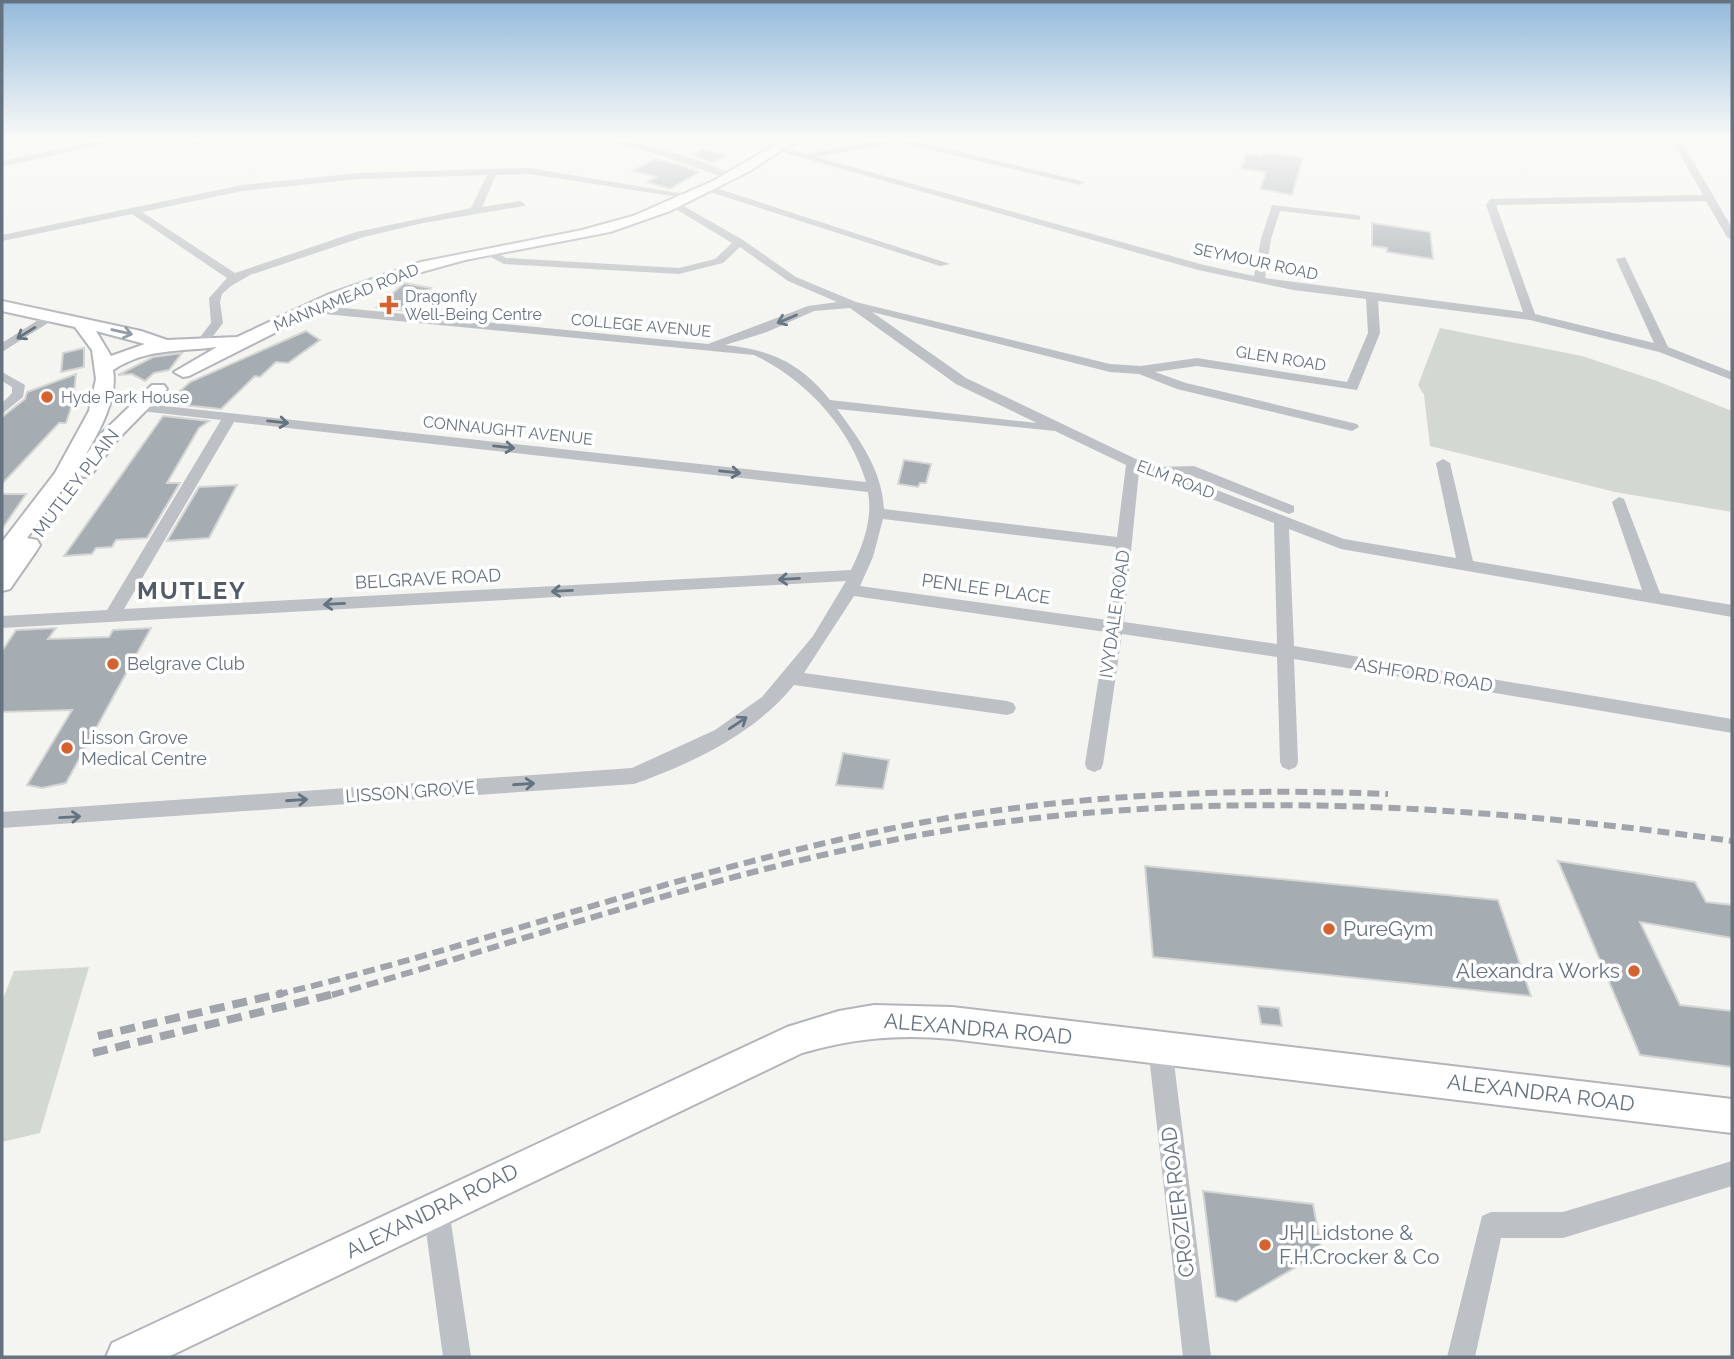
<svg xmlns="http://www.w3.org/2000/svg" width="1734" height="1359" viewBox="0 0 1734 1359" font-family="Raleway,sans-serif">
<rect width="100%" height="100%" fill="#f4f4f0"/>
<path fill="#d3d9d0" d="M 1440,328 L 1582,356 L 1657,381 L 1732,411 L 1732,512 L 1615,492 L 1430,446 L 1424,395 L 1418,385 Z
M 89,967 L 40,1133 L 2,1142 L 2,1001 L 14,971 Z"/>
<path fill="#a6adb2" stroke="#d5d5d3" stroke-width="2" d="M 703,149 L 727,155 L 713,163 L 692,155 Z
M 1263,153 L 1303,157 L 1292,195 L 1260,189 L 1266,172 L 1241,169 L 1246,154 L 1262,156 Z
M 654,159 L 677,164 L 699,172 L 670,189 L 647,182 L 656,177 L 633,171 Z
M 1372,223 L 1430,232 L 1433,259 L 1387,252 L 1387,248 L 1372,246 Z
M 404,283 L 431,288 L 407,311 L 377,307 Z
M 306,331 L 320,340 L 288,363 L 276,362 L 260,377 L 255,376 L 221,409 L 172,404 L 174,401 L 169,401 L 190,382 Z
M 84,348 L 84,367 L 61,372 L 63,353 Z
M 182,353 L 169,370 L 154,373 L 145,381 L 132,374 L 118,375 L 153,357 Z
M 76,374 L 73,402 L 66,423 L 59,423 L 2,484 L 2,417 L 25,399 L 27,392 Z
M 163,416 L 209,421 L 199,428 L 167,483 L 180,483 L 147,538 L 116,540 L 112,547 L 96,548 L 92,554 L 64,556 Z
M 904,460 L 931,464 L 926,483 L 920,483 L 918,487 L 898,484 Z
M 237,485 L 209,538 L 167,541 L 199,487 Z
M 2,494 L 26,494 L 2,529 Z
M 56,628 L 48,639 L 109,637 L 113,630 L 151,628 L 66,783 L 42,788 L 27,785 L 72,710 L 2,712 L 2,651 L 16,630 Z
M 843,753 L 889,760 L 883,789 L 836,785 Z
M 1558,861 L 1695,882 L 1706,902 L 1732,905 L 1732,938 L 1640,922 L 1680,1005 L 1732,1011 L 1732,1067 L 1640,1055 Z
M 1145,866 L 1498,900 L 1531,996 L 1153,957 Z
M 1258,1006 L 1279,1008 L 1282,1026 L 1261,1024 Z
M 1203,1191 L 1313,1204 L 1322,1252 L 1236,1302 L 1216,1297 Z"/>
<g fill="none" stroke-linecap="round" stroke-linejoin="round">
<defs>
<path id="secondary" d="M 785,139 L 799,139 L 748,172 L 670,211 L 610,232 L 465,260 L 400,278 L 308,316 L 189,376 L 183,377 L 174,372 L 217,347 C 180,352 146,348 113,370 C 118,399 99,432 85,456 L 103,432 L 152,385 L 164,385 L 167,389 L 117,440 L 91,475 L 84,477 L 75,472 L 27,538 L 37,540 L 40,545 L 37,550 L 10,589 L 2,591 L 2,542 L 55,473 L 89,411 L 96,379 L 92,350 L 75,327 L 2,311 L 2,301 L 141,331 L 167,340 L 237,337 L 327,295 L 421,262 L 582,230 L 633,216 L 713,181 ZM 96,331 L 145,344 L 111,356 Z
M 874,1005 L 952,1007 L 1732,1099 L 1732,1133 L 952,1039 C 899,1034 853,1038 802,1053 L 168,1357 L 106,1357 L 112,1343 L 787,1027 L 839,1011 Z"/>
</defs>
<use href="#secondary" stroke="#b2b6ba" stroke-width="4"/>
<path fill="#bdc0c4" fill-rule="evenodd" d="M 107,139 L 123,139 L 2,167 L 2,161 Z
M 205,139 L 226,139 L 193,146 L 188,143 Z
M 599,139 C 626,137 712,161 734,176 L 726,178 L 656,154 Z
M 887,139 L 907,139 L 1085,182 L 1080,185 L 898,142 L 816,157 L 1204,265 L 1254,276 L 1261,239 L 1272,205 L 1356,215 L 1360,216 L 1360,220 L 1280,211 L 1271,239 L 1265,278 L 1523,312 L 1486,205 L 1490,199 L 1703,195 L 1674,144 L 1512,142 L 1508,139 L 1732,139 L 1732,145 L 1683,144 L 1732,228 L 1732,240 L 1727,237 L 1706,201 L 1496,205 L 1535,314 L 1654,343 L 1616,259 L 1625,257 L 1668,347 L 1732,372 L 1732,380 L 1659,352 L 1530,320 L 1378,301 L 1380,333 L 1357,390 L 1197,366 L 1155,372 L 1186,383 L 1357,424 L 1359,427 L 1352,431 L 1177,389 L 1139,374 L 1110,372 L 872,312 L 966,378 L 1138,460 L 1157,467 L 1194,466 L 1294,506 L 1294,512 L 1289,514 L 1187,474 L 1175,474 L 1344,539 L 1456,558 L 1436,463 L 1443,459 L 1450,463 L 1473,561 L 1642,590 L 1612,502 L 1619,497 L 1624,499 L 1660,593 L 1732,605 L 1732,617 L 1341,549 L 1289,529 L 1294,646 L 1732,719 L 1732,733 L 1294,659 L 1298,762 L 1296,767 L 1289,770 L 1282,767 L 1280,762 L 1277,657 L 1122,634 L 1103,764 L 1101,769 L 1094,772 L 1087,769 L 1085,764 L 1106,632 L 854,596 L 804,673 L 1007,701 L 1013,703 L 1016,708 L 1013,713 L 1007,715 L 794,685 C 756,733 691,764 634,784 L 2,828 L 2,812 L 632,768 L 715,730 L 762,697 L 813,636 L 846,581 L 2,628 L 2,616 L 107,610 L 221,420 L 132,410 L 132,404 L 137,403 L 866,482 C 850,427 805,379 754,355 L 314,313 L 308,309 L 314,305 L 708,344 L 808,306 L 837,302 L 788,281 L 740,247 L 723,263 L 679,274 L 504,264 L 483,253 L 483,249 L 491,249 L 506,258 L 679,268 L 715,259 L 732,243 L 671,206 L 670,204 L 675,201 L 743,240 L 796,277 L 856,302 L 1110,364 L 1141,366 L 1197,358 L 1347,382 L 1368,333 L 1366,299 L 1293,290 L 1198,270 L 772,149 L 777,146 L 805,154 ZM 850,308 L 956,384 L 1037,423 L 830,400 C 801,363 771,350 725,345 L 767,332 L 814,311 ZM 837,409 L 1055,431 L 1126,465 L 1117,537 L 884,509 C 882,470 860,440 837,409 ZM 234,422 L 868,492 C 873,519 863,545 851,570 L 124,609 ZM 1139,471 L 1274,523 L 1277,644 L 1124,622 ZM 883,519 L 1116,547 L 1107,620 L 860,586 L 873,557 Z
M 530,168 L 696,196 L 691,199 L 530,174 L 496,175 L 482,207 L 520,201 L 525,204 L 524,206 L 423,223 L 364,237 L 250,275 L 231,286 L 222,294 L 220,302 L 223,323 L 204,348 L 200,349 L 194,345 L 211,323 L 209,298 L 227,278 L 132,214 L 2,241 L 2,235 L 242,185 L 359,173 ZM 487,175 L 471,208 L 356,232 L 235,273 L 142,212 L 242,191 L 359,179 Z
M 704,186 L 710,186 L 950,264 L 940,266 L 704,190 Z
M 46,315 L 56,318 L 2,352 L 2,343 Z
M 2,372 L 25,385 L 23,397 L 2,414 L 2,403 L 12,393 L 12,387 L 2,381 Z
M 1160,1035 L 1168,1039 L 1172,1047 L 1211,1357 L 1183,1357 L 1148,1047 L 1152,1039 Z
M 1732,1161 L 1732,1186 L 1563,1238 L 1501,1238 L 1475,1357 L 1447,1357 L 1482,1216 L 1491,1212 L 1563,1212 Z
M 436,1196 L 445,1200 L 449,1209 L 471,1357 L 443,1357 L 423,1209 L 427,1200 Z"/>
<use href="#secondary" fill="#fff" fill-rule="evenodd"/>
<path stroke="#a1a5ab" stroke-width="6" stroke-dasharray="12 6" stroke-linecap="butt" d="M 276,995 C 474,947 666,877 865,834 C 1038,796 1212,787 1388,794
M 332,995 C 538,937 742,863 955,829 C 1214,788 1473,805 1732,841"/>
<path stroke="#a1a5ab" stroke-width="8" stroke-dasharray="15 8" stroke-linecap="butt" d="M 98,1036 L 283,993
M 93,1053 L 338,993"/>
</g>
<defs><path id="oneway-shaft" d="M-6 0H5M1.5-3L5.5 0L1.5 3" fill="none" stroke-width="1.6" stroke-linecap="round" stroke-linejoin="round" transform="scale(1.75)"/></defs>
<g stroke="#657280">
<use href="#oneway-shaft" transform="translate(787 319) rotate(157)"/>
<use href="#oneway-shaft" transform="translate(26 333) rotate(148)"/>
<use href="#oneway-shaft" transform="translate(278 422) rotate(6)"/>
<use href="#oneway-shaft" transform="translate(504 447) rotate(6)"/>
<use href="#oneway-shaft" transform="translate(730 472) rotate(6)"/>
<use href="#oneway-shaft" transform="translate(789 579) rotate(177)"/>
<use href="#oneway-shaft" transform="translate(562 591) rotate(177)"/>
<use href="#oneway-shaft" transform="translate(334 604) rotate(177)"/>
<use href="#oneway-shaft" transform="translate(738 723) rotate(-34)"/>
<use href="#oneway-shaft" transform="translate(524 784) rotate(-4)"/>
<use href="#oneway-shaft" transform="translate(297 800) rotate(-4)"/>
<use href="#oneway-shaft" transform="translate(70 817) rotate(-3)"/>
</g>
<use stroke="#939ca6" href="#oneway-shaft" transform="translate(122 332) rotate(13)"/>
<linearGradient id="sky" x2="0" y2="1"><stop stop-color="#94badb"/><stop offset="0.42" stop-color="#fafaf8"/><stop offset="1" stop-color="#fafaf8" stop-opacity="0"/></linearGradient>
<rect width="1734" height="329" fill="url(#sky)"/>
<g fill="#da612b" stroke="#fff" stroke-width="2.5">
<path d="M385.5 294.5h7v7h7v7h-7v7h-7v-7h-7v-7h7z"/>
<circle cx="47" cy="397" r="7"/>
<circle cx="113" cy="664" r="7"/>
<circle cx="67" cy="748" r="7"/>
<circle cx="1329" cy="929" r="7"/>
<circle cx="1634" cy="971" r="7"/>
<circle cx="1265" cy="1245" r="7"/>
</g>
<g text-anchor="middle" stroke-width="7" stroke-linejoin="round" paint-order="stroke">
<g font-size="16" fill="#657280" stroke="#fff">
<text transform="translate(1256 261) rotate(12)" y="6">SEYMOUR ROAD</text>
<text transform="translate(346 297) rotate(-22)" y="6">MANNAMEAD ROAD</text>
<text transform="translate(641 325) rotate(5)" y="6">COLLEGE AVENUE</text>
<text transform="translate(1281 358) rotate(9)" y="6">GLEN ROAD</text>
<text transform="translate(508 430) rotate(6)" y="6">CONNAUGHT AVENUE</text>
<text transform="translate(1176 479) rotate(21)" y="6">ELM ROAD</text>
</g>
<g font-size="16" fill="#657280" stroke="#fff" text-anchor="start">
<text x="405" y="302">Dragonfly<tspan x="405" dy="18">Well-Being Centre</tspan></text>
<text x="61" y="403">Hyde Park House</text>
</g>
<g font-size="18" fill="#657280" stroke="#fff">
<text transform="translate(76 483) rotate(-53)" y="6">MUTLEY PLAIN</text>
<text transform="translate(428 579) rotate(-3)" y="6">BELGRAVE ROAD</text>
<text transform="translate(986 589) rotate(8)" y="6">PENLEE PLACE</text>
<text transform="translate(1115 614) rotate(-82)" y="6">IVYDALE ROAD</text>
<text transform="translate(1424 675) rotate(9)" y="6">ASHFORD ROAD</text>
<text transform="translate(410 792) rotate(-4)" y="6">LISSON GROVE</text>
</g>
<g font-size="18" fill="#657280" stroke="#fff" text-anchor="start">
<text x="127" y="670">Belgrave Club</text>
<text x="81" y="744">Lisson Grove<tspan x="81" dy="21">Medical Centre</tspan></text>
</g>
<g font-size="21" fill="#657280" stroke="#fff" text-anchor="start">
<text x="1343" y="936">PureGym</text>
<text x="1620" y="978" text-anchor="end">Alexandra Works</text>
<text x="1279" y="1240">JH Lidstone &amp;<tspan x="1279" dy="24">F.H.Crocker &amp; Co</tspan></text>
</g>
<g font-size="21" fill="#657280" stroke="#fff">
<text transform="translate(978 1029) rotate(5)" y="7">ALEXANDRA ROAD</text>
<text transform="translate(1541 1093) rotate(7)" y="7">ALEXANDRA ROAD</text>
<text transform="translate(1178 1202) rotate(-97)" y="7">CROZIER ROAD</text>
<text transform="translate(432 1211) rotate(-26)" y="7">ALEXANDRA ROAD</text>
</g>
<g font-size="24" font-weight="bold" letter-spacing="2" fill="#525b66" stroke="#fff">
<text x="192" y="599">MUTLEY</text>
</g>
</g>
<rect width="1734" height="1359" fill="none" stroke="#657280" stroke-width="7"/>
</svg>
